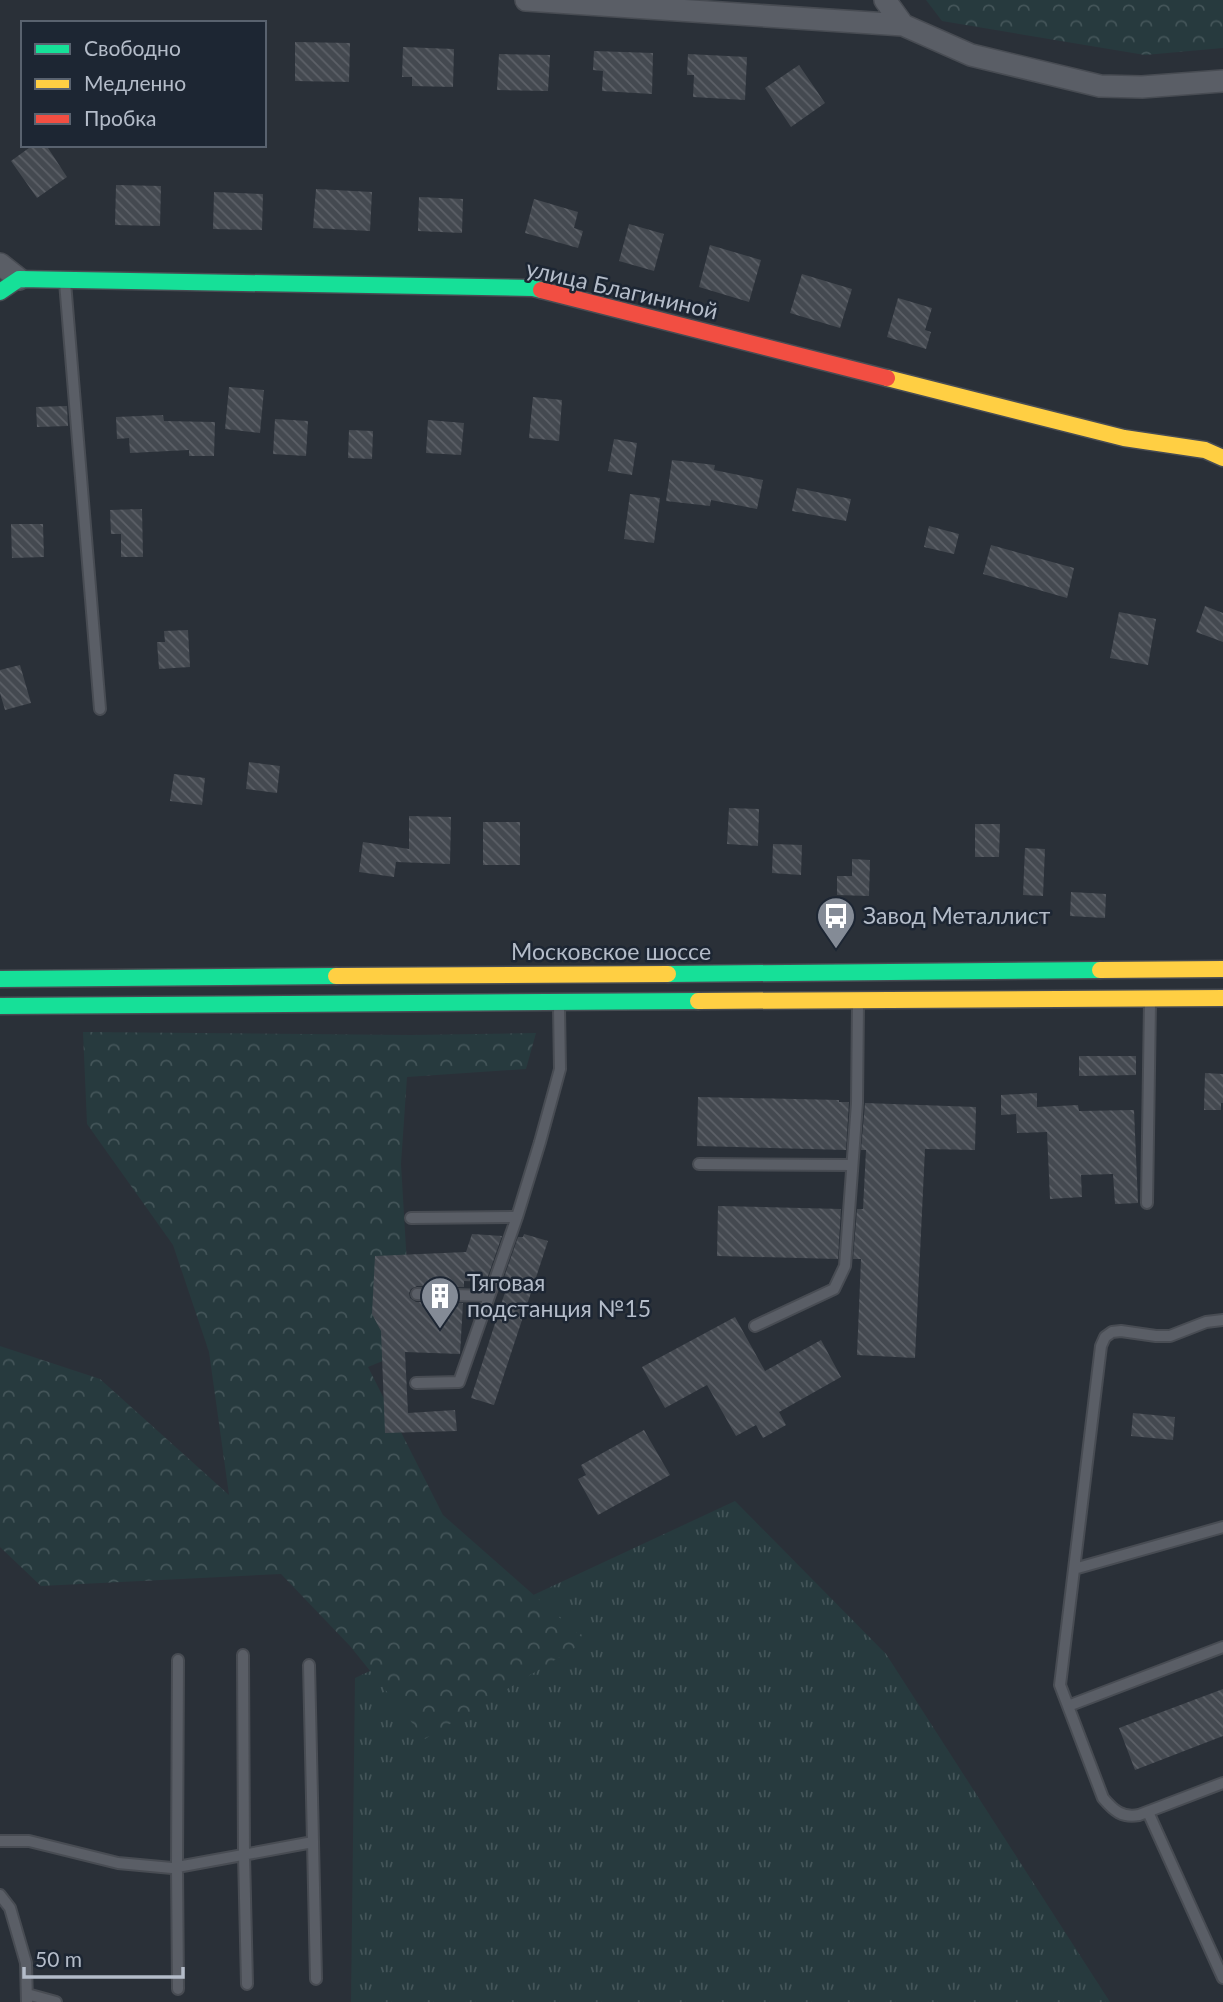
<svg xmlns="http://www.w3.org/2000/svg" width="1223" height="2002" viewBox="0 0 1223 2002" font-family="Lato,sans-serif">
<defs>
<pattern id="grass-tufts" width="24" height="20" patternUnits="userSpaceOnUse" patternTransform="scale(1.75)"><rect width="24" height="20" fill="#273a3e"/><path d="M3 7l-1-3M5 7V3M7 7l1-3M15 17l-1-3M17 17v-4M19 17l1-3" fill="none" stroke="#445559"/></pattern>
<pattern id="forest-crowns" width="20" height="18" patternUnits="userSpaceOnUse" patternTransform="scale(1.75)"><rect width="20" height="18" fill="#273a3e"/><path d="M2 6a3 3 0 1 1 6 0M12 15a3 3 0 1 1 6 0" fill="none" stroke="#445559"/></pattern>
<pattern id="building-back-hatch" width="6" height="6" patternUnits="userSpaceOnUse" patternTransform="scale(1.75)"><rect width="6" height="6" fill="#444950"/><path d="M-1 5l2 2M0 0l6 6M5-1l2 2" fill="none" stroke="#5d6168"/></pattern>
</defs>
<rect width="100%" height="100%" fill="#2a3038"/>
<path fill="url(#grass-tufts)" d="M 735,1501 L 886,1654 L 1110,2002 L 351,2002 L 355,1678 Z"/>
<path fill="url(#forest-crowns)" d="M 926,0 L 1223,0 L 1223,48 L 1145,55 L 942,21 Z
M 83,1032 L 410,1035 L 536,1033 L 526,1069 L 407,1077 L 401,1164 L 412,1349 L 368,1367 L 443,1515 L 586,1641 L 425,1739 L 350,1646 L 281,1574 L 41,1586 L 0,1547 L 0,1346 L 100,1379 L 229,1495 L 209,1352 L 173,1245 L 87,1124 Z"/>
<path fill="url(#building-back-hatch)" d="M 295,42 L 350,43 L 349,82 L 295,81 Z
M 403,47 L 454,49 L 453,87 L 412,86 L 412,77 L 402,77 Z
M 594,51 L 653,53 L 652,94 L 602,91 L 603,71 L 593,70 Z
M 499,54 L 550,55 L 548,91 L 497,90 Z
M 688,54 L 747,57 L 745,100 L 693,97 L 694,75 L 687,75 Z
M 799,65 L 825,103 L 791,127 L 765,88 Z
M 33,145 L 46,145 L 67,177 L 37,198 L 11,161 Z
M 116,185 L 161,186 L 160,226 L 115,225 Z
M 316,189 L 372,192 L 370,231 L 313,228 Z
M 214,192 L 263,194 L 262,230 L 213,229 Z
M 419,197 L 463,199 L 462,233 L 418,231 Z
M 534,199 L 578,212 L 574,228 L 583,231 L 578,248 L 525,233 Z
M 629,224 L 664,234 L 654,271 L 619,261 Z
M 710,245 L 761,260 L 749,302 L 699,287 Z
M 802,274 L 852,289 L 840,328 L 790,313 Z
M 898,298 L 932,308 L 925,330 L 931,332 L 926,349 L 887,337 Z
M 229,387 L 264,390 L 260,433 L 225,429 Z
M 533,397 L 562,400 L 559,441 L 529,438 Z
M 67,406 L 68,426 L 37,427 L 36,407 Z
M 163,415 L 164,421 L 215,422 L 214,456 L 189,456 L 189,450 L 130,453 L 129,438 L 117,439 L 116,417 Z
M 275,419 L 308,421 L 306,456 L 273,454 Z
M 428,420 L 464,423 L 461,455 L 426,453 Z
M 349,430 L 373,431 L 372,459 L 348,458 Z
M 614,439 L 637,443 L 632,475 L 608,471 Z
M 672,460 L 715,465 L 714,470 L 763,480 L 757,509 L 711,500 L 710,506 L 666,501 Z
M 797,488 L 851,499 L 846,521 L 792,511 Z
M 630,494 L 660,498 L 654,543 L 624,539 Z
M 142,509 L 143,557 L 121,557 L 121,534 L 111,534 L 110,510 Z
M 11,524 L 43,524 L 44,557 L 12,558 Z
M 929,526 L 959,534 L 954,554 L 924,547 Z
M 991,545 L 1074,568 L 1067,598 L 983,574 Z
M 1205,606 L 1223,613 L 1223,642 L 1196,632 Z
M 1119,612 L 1156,619 L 1148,665 L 1110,658 Z
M 188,630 L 190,667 L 159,669 L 157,642 L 165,642 L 164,631 Z
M 20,665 L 31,703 L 5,710 L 0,693 L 0,670 Z
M 249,762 L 280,766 L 277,793 L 246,789 Z
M 174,774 L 205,778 L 202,805 L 170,801 Z
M 729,808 L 759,809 L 758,846 L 727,844 Z
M 409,816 L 451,817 L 450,864 L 396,862 L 394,877 L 359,872 L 363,842 L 409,849 Z
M 483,822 L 520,822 L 520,865 L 483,865 Z
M 975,824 L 1000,824 L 999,857 L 975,857 Z
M 773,844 L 802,845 L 801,875 L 772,873 Z
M 1025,848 L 1045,849 L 1043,896 L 1023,895 Z
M 852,859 L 870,860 L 869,896 L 837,895 L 837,876 L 852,876 Z
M 1071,892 L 1106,894 L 1105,918 L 1070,916 Z
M 1079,1056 L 1136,1056 L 1136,1075 L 1079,1076 Z
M 1205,1073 L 1223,1074 L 1223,1103 L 1221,1103 L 1221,1110 L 1204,1110 Z
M 1037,1093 L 1037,1107 L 1078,1105 L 1079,1111 L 1134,1110 L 1138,1203 L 1115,1204 L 1113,1174 L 1081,1175 L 1082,1197 L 1050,1199 L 1047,1132 L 1017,1133 L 1016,1114 L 1001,1115 L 1001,1095 Z
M 698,1097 L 839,1100 L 839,1102 L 849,1102 L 846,1150 L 697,1146 Z
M 865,1103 L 976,1107 L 975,1150 L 925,1149 L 915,1358 L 857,1355 L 861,1259 L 853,1259 L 857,1209 L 863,1209 L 866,1150 L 861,1150 Z
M 718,1206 L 841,1209 L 838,1259 L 717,1256 Z
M 472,1234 L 502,1236 L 486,1282 L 464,1281 L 464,1287 L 417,1286 L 411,1289 L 409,1293 L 410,1298 L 416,1302 L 463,1303 L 460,1354 L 405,1352 L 408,1413 L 455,1410 L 457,1431 L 385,1433 L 381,1331 L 372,1314 L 375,1256 L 466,1252 Z
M 524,1234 L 548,1241 L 494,1405 L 471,1398 L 508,1283 L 502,1283 L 518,1237 L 523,1237 Z
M 735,1317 L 765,1371 L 821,1340 L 841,1377 L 779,1412 L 786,1425 L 763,1438 L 756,1425 L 736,1436 L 707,1385 L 665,1408 L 642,1367 Z
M 1133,1413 L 1175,1417 L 1173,1440 L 1131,1436 Z
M 644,1430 L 670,1475 L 598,1515 L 578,1479 L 586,1475 L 581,1465 Z
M 1223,1689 L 1223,1736 L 1135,1770 L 1119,1728 Z"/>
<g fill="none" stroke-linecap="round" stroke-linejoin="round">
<defs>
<path id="lane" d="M 65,282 L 100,709
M 699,1164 L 852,1165
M 1147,1203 L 1150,1002
M 411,1218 L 517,1217
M 417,1294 L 489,1296
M 1223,1320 L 1206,1322 L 1170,1336 L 1156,1336 L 1121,1331 L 1112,1332 L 1105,1337 L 1101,1346 L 1060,1685 L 1103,1798 C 1114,1811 1122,1818 1139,1815 L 1223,1783
M 755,1326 L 834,1289 L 845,1266 L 857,1103 L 858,1003
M 416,1383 L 459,1382 L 517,1217 L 540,1142 L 560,1069 L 559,1008
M 1074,1569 L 1223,1527
M 243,1655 L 244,1855 L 247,1984
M 178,1660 L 177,1867 L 178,1989
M 309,1665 L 313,1842
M 1068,1706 L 1223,1647
M 1148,1812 L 1223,1978
M 0,1841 L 29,1841 L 118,1863 L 172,1868 L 313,1842 L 316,1979
M 0,1895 L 10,1908 L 26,1963 L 27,2002
M 27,1994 L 56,2002"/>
<path id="street" d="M 526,0 L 903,25 L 971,55 L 1100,86 L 1142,87 L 1223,81
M 885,0 L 903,25
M 0,264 L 19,279"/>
<path id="fast" d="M 0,292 L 19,279 L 533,288 L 541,290
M 668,974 L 1100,970
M 0,979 L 336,976
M 0,1006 L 698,1001"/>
<path id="slow" d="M 887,378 L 1124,438 L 1205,450 L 1223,458
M 1100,970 L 1223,969
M 336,976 L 668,974
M 698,1001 L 1223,998"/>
<path id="jam" d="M 541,290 L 887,378"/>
</defs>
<use href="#lane" stroke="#484c53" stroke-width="14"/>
<use href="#street" stroke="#484c53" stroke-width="24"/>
<use href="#fast" stroke="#484c53" stroke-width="19"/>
<use href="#slow" stroke="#484c53" stroke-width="19"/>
<use href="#jam" stroke="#484c53" stroke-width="19"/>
<use href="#lane" stroke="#5a5e66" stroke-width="10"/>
<use href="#street" stroke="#5a5e66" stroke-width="21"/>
<use href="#fast" stroke="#16e098" stroke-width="16"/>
<use href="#slow" stroke="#ffcf43" stroke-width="16"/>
<use href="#jam" stroke="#f24e42" stroke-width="16"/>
</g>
<defs>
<symbol id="bus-pin" viewBox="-11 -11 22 30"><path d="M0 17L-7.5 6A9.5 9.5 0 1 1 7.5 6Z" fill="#848b96" stroke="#1d2633"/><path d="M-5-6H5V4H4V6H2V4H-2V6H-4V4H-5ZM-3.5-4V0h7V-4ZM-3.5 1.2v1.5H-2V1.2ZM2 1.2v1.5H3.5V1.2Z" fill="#fff"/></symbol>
<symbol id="building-pin" viewBox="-11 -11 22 30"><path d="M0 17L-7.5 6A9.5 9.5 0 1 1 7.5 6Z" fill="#848b96" stroke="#1d2633"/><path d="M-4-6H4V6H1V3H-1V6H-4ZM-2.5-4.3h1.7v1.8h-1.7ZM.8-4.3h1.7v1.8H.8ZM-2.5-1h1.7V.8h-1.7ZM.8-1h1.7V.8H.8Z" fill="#fff"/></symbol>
</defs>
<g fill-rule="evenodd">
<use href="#bus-pin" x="814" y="894" width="44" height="60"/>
<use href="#building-pin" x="418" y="1274" width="44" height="60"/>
</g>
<g text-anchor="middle" stroke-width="5" stroke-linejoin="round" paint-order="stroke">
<g font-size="23" fill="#b4bcc9" stroke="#1d2633">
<text transform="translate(622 290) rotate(13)" y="8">улица Благининой</text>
<text x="611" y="960">Московское шоссе</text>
</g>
<g font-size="23" fill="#b4bcc9" stroke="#1d2633" text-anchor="start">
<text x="863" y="924">Завод Металлист</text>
<text x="467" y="1291">Тяговая<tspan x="467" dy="26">подстанция №15</tspan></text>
</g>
</g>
<rect x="21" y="21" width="245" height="126" fill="#1d2633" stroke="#59626f" stroke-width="2"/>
<rect x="35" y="44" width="35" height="10" fill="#16e098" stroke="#59626f" stroke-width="2"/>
<text x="84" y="56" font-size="21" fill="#b4bcc9">Свободно</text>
<rect x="35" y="79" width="35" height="10" fill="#ffcf43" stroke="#59626f" stroke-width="2"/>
<text x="84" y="91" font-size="21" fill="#b4bcc9">Медленно</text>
<rect x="35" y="114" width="35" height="10" fill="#f24e42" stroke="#59626f" stroke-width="2"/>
<text x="84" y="126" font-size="21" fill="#b4bcc9">Пробка</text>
<path d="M24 1967v10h159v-10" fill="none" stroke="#b4bcc9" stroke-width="3.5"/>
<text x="35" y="1967" font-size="21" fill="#b4bcc9" stroke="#1d2633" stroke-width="5" paint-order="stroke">50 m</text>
</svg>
